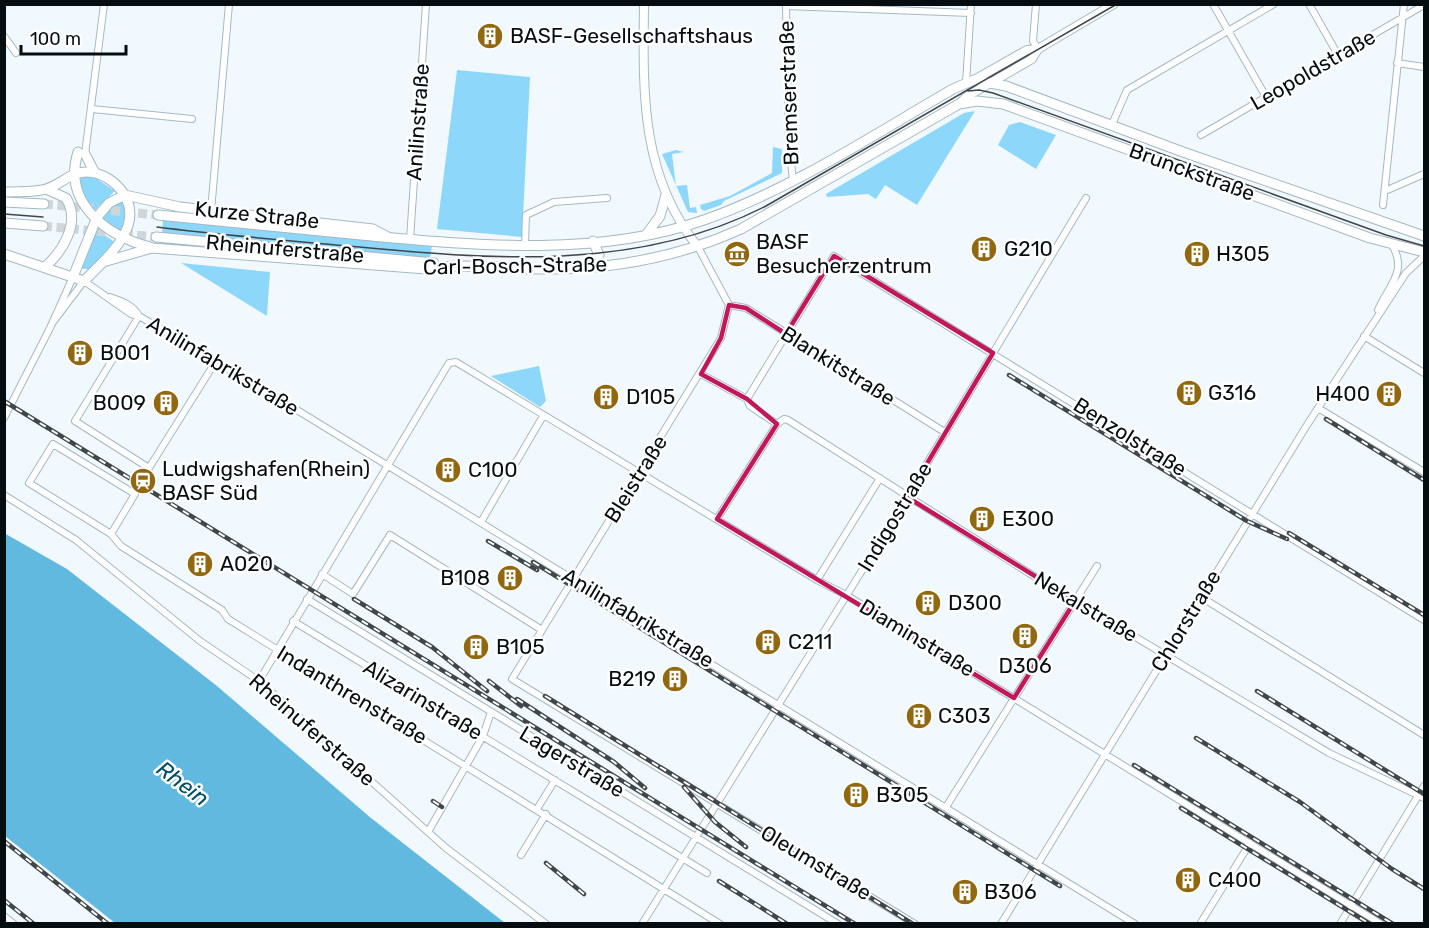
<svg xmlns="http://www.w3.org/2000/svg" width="1429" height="928" viewBox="0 0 1429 928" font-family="Rubik,sans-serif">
<rect width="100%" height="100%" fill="#f1f9fe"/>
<path fill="#8dd7fb" d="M 457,70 L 530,77 L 522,237 L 437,229 Z
M 975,111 L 917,205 L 885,185 L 876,199 L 868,194 L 827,197 L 826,194 L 964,113 Z
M 1020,122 L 1056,135 L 1036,169 L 998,145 L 1009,125 Z
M 773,147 L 782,149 L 782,173 L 724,201 L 721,205 L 704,211 L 701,209 L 700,205 L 730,196 L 772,173 Z
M 676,150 L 684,152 L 672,154 L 676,186 L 687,185 L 690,208 L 696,207 L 697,213 L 688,212 L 662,154 Z
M 79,177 L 94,177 L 115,191 L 92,213 L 80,188 Z
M 121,199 L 124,202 L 127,216 L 122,233 L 103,221 C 103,209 112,206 121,199 Z
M 163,220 L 432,246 L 430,259 L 162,233 Z
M 96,229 L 116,243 L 92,270 L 79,268 Z
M 181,263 L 270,272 L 267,315 L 267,316 Z
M 539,366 L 546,401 L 540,407 L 491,376 Z"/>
<path fill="#62b9e0" d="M 4,533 L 67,569 L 217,686 L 371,818 L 505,923 L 115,923 L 5,836 Z"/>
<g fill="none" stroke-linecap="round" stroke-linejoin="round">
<path stroke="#ced6da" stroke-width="9" stroke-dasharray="9 4.5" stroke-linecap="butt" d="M 44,204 L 158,215
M 43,226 L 156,237"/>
<defs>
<path id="minor" d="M 1036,4 L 1033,41 L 1038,49
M 1213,4 L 1266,97
M 1309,4 L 1338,55
M 786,5 L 789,146 L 793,180
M 786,6 L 971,13
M 4,36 L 16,53
M 1397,63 L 1424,67
M 966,83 L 971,4
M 92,109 L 192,119
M 1109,125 L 1113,122 L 1127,90 L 1274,4
M 1201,135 L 1424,5
M 85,154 L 104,4
M 1385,191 L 1424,174
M 1383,205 L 1404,4
M 211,211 L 229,4
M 410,239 L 426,4
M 525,245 L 526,215 L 554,202 L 607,198
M 698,247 L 729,305 L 721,338 L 512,679 L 915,924
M 110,297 C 122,301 133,305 139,316
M 729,305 L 746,308 L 946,433
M 1378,310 C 1389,285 1408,271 1392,245
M 139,316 L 75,421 L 149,468 L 216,361
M 53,322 L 84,281 L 131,314 L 139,316 L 266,391 L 1135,924
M 1364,336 L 1424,373
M 701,374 L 747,399
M 747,399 L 834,256 L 1424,620
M 1318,408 L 1424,472
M 4,418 L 50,328 L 73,277
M 777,424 L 784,419 L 788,420 L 1032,575 L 1329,753 L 1424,798
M 4,495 L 76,540 L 200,641 L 259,681 L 446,848 L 546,924
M 717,519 L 777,424 L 750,406 L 747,399
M 481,522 L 543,416
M 111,534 L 135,494 L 53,444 L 29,483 L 111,534 L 121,546 L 222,610 L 228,619 L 720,924
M 322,574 L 353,594 L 390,535 L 542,630
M 817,580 L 880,478
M 1201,597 L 1424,735
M 307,599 L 838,924
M 293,621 L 707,873
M 259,681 L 446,368 L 449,363 L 456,362 L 817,580 L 846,595 L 1381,924
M 946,807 L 1097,566
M 537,809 L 555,780
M 428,832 L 483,736 L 491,712
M 521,855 L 546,814
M 4,916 L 14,924
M 642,924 L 881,540 L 1086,198
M 1001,924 L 1307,425 L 1406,273 L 1424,256
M 1200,924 L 1250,843
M 1340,924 L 1424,786"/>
<path id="tertiary" d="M 644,4 C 643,92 640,175 698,247
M 974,80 L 1027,50 L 1038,49 L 1114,4
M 959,104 L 966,97 L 1032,59 L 1038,49"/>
<path id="secondary" d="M 78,152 C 62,203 107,236 150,247
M 85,154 L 95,173
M 4,192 C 18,191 33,193 46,189 C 57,186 65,178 75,174 C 98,166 123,184 129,206 C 134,228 117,247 103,262
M 4,254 L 84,281 L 103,262 L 152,248
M 45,267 C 63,251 81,222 66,198 L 46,189
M 73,277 L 97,217 L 109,203 L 125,195 L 180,207 L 373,229 L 388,237"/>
<path id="primary" d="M 4,202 L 44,204
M 158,215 C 226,222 293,228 361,235 C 473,245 596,258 704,220 C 792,189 873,135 953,89 L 974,80 L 1006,86 L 1183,152 L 1424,236
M 4,223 L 43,226
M 646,235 L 660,216 L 666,195
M 156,237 L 434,263
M 152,248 L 426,269 C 463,262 502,269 540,269 C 609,270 679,257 741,229 L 959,104 L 977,101 L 1003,104 L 1370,238 L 1424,252
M 587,265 L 599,255 L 593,241"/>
</defs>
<use href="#minor" stroke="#a4b9c3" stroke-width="8"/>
<use href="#tertiary" stroke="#a4b9c3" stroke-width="10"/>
<use href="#secondary" stroke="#a4b9c3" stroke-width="11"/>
<use href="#primary" stroke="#a4b9c3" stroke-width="11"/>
<use href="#minor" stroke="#fff" stroke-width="6"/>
<use href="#tertiary" stroke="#fff" stroke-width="8"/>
<use href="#secondary" stroke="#fff" stroke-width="9"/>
<use href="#primary" stroke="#fff" stroke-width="9"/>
<path stroke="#40474b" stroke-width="1.5" d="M 968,91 L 979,90 L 993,93 L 1386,235 L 1424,246
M 4,214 L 43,217
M 157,227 C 220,235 283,240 347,246 C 487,259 636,273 766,206 L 1117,4"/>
<defs>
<path id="rail" d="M 1009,375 L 1247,521 L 1287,539
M 4,401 L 855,924
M 1326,419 L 1424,480
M 1289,533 L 1424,615
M 488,541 L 537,570
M 533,562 L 1060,886
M 354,599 L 432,647 L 487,691
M 489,681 L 521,706
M 1257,691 L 1424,794
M 545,696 L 666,771
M 517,699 L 614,762 L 645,788
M 1196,738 L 1300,802 L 1392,869 L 1424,889
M 1134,765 L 1393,924
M 660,767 L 913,924
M 684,787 L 715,822 L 746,847
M 433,801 L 442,807
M 1181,808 L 1370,924
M 4,841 L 108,924
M 546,863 L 584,894
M 719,881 L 787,924
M 4,900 L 34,924"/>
</defs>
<use href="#rail" stroke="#40474b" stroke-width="4.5"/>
<use href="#rail" stroke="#fff" stroke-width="2" stroke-dasharray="7" stroke-linecap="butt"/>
</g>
<path fill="none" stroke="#c2185b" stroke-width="4.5" stroke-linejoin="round" d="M 834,256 L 993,353 L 907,497 L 1075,601 L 1014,698 L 717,519 L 777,424 L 747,399 L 701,374 L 721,338 L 729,305 L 746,308 L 786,334 Z"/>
<defs>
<symbol id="building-disc" viewBox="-11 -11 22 22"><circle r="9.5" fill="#916810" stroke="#fff"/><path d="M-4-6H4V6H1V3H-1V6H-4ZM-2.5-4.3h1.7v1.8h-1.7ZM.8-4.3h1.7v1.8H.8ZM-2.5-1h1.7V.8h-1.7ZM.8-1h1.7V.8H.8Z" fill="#fff"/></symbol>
<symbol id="museum-disc" viewBox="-11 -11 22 22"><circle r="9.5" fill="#916810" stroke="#fff"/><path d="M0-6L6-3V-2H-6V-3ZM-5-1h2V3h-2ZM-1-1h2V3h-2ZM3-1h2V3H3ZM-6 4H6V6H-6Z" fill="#fff"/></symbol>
<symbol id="station-disc" viewBox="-11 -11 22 22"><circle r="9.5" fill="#916810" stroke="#fff"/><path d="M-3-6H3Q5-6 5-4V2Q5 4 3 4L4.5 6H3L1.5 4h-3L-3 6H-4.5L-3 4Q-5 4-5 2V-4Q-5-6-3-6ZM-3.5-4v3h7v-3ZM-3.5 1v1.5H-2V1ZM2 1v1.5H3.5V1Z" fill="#fff"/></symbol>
</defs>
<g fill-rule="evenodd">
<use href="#building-disc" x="475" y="21" width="30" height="30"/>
<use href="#building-disc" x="969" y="234" width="30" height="30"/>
<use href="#museum-disc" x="722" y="239" width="30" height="30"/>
<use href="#building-disc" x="1182" y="239" width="30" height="30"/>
<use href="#building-disc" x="65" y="338" width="30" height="30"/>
<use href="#building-disc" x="1174" y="378" width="30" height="30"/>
<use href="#building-disc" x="1374" y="379" width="30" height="30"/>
<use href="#building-disc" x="591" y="382" width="30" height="30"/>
<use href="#building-disc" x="151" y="388" width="30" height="30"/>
<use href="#building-disc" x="433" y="455" width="30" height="30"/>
<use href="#station-disc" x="128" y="466" width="30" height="30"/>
<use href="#building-disc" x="967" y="504" width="30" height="30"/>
<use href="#building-disc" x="185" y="549" width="30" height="30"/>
<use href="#building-disc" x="495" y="563" width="30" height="30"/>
<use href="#building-disc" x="913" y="588" width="30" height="30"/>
<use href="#building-disc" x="1010" y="621" width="30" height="30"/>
<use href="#building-disc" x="753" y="627" width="30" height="30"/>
<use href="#building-disc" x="461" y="632" width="30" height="30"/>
<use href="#building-disc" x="660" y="664" width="30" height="30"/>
<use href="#building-disc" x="904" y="701" width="30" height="30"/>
<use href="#building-disc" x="841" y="780" width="30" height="30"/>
<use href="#building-disc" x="1173" y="865" width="30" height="30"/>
<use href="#building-disc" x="950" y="877" width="30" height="30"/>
</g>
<g text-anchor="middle" stroke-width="5" stroke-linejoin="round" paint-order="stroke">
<g font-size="21" fill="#060d10" stroke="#fff" text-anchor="start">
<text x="510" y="43">BASF-Gesellschaftshaus</text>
<text x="756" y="249">BASF<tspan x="756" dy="24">Besucherzentrum</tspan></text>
<text x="1004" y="256">G210</text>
<text x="1216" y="261">H305</text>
<text x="100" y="360">B001</text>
<text x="1208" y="400">G316</text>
<text x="1370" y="401" text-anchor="end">H400</text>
<text x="626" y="404">D105</text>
<text x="146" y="410" text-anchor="end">B009</text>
<text x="162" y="476">Ludwigshafen(Rhein)<tspan x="162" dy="24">BASF Süd</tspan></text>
<text x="468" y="477">C100</text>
<text x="1002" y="526">E300</text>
<text x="220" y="571">A020</text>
<text x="490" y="585" text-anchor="end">B108</text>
<text x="948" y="610">D300</text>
<text x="788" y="649">C211</text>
<text x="496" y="654">B105</text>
<text x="1025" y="673" text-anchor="middle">D306</text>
<text x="656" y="686" text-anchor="end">B219</text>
<text x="938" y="723">C303</text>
<text x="876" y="802">B305</text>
<text x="1208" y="887">C400</text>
<text x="984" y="899">B306</text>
</g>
<g font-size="21" fill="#060d10" stroke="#fff">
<text transform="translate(1313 70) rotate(-30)" y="7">Leopoldstraße</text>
<text transform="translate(789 93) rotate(-92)" y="7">Bremserstraße</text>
<text transform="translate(418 122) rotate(-86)" y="7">Anilinstraße</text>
<text transform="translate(1192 172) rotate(20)" y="7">Brunckstraße</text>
<text transform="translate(257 215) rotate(6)" y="7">Kurze Straße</text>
<text transform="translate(285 249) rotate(5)" y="7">Rheinuferstraße</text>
<text transform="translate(515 266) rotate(-1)" y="7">Carl-Bosch-Straße</text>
<text transform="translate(223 366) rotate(31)" y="7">Anilinfabrikstraße</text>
<text transform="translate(838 366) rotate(32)" y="7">Blankitstraße</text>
<text transform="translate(1130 437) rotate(32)" y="7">Benzolstraße</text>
<text transform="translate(636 479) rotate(-58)" y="7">Bleistraße</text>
<text transform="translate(895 517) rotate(-59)" y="7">Indigostraße</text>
<text transform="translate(1086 607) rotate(31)" y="7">Nekalstraße</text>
<text transform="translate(638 618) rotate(31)" y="7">Anilinfabrikstraße</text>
<text transform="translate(1186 621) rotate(-59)" y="7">Chlorstraße</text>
<text transform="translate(917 638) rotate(31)" y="7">Diaminstraße</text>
<text transform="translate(352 695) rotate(31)" y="7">Indanthrenstraße</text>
<text transform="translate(423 700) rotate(31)" y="7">Alizarinstraße</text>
<text transform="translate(312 730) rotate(41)" y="7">Rheinuferstraße</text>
<text transform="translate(572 762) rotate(31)" y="7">Lagerstraße</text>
<text transform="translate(816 863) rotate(31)" y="7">Oleumstraße</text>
</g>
<g font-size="22" font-style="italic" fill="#004d67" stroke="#fff">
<text transform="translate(183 783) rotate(37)" y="8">Rhein</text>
</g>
</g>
<rect width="1429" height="928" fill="none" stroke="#060d10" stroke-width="12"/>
<path d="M21 45v9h105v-9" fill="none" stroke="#060d10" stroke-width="3"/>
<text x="30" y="45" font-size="18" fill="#060d10" stroke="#ffffff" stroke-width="4.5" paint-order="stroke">100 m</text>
</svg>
